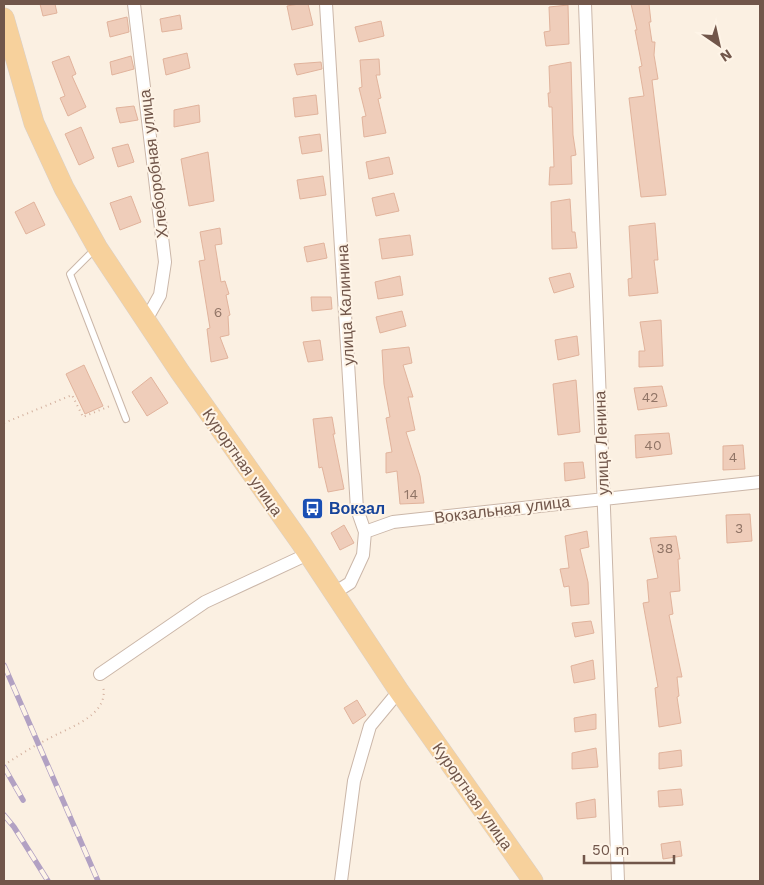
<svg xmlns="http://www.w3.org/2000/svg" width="764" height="885" viewBox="0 0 764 885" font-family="'Work Sans',sans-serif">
<rect width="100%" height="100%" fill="#fbf0e2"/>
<path fill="#efcdba" stroke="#e1b39c" d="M 40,4 L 55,4 L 57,13 L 43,16 Z
M 299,4 L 308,4 L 313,25 L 292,30 L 287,6 Z
M 631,4 L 649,4 L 651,22 L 649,22 L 652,42 L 655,42 L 654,55 L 658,79 L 652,80 L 666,195 L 641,197 L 629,98 L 644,96 L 639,67 L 642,66 L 635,30 L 637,30 Z
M 568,5 L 569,44 L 546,46 L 544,32 L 550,31 L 549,7 Z
M 180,15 L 182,29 L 162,32 L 160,19 Z
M 127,17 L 129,32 L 110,37 L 107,22 Z
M 381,21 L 384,36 L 359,42 L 355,27 Z
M 187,53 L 190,68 L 166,75 L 163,59 Z
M 69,56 L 76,74 L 72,76 L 86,107 L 68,116 L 60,98 L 65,96 L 52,62 Z
M 131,56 L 134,69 L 112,75 L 110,62 Z
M 379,59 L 380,75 L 376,75 L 381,98 L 378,99 L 386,133 L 364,137 L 362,117 L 366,116 L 359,88 L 362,87 L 360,60 Z
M 321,62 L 322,69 L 297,75 L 294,64 Z
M 571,62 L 573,135 L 576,155 L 571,156 L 572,184 L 549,185 L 550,167 L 554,167 L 552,107 L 549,107 L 548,93 L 550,93 L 549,66 Z
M 316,95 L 318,114 L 295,117 L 293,98 Z
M 199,105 L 200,122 L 174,127 L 174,110 Z
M 134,106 L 138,120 L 120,123 L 116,108 Z
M 81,127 L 94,158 L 79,165 L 65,134 Z
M 320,134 L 322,151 L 302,154 L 299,137 Z
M 128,144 L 134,162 L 118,167 L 112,148 Z
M 208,152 L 214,201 L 189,206 L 181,159 Z
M 389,157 L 393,174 L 369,179 L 366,162 Z
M 323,176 L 326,195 L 300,199 L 297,180 Z
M 394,193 L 399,211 L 376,216 L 372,198 Z
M 131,196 L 141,222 L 120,230 L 110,203 Z
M 570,199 L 572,232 L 575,232 L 577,248 L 552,249 L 551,202 Z
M 34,202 L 45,225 L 26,234 L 15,212 Z
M 655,223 L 658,260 L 654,260 L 658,293 L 629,296 L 628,279 L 632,278 L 629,226 Z
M 220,228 L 222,244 L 215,245 L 221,282 L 225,281 L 229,294 L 226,295 L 230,315 L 228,316 L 229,335 L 220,337 L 228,358 L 211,362 L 207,329 L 210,328 L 199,261 L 205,260 L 200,232 Z
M 410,235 L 413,255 L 382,259 L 379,239 Z
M 324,243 L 327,258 L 307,262 L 304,247 Z
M 570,273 L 574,287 L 554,293 L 549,278 Z
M 400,276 L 403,295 L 378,299 L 375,282 Z
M 311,297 L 331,297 L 332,309 L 312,311 Z
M 402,311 L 406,326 L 380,333 L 376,317 Z
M 661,320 L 663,366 L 639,367 L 639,351 L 645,351 L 640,322 Z
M 577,336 L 579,355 L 558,360 L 555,340 Z
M 320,340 L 323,360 L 308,362 L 303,342 Z
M 409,347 L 412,363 L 403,365 L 413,397 L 408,397 L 415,430 L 406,432 L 420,476 L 424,503 L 400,504 L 397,471 L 386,473 L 386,453 L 392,452 L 386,418 L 390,417 L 384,384 L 382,350 Z
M 84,365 L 103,406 L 85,414 L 66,374 Z
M 151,377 L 168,403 L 147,416 L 132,392 Z
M 576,380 L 580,432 L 558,435 L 553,384 Z
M 662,386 L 667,406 L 638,410 L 634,388 Z
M 332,417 L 335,434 L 333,434 L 344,489 L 328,492 L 322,467 L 319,468 L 313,419 Z
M 669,433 L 672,454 L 636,458 L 635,435 Z
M 743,445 L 745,469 L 723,470 L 723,446 Z
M 583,462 L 585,478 L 565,481 L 564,463 Z
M 750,514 L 752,541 L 727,543 L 726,515 Z
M 344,525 L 354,543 L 340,550 L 331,533 Z
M 587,531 L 589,547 L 580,549 L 588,582 L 589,604 L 571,606 L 569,586 L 564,587 L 560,569 L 569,568 L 565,536 Z
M 676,536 L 680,559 L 678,559 L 680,591 L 670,592 L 673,614 L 669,615 L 682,677 L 677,677 L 679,696 L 677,697 L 681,723 L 659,727 L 655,688 L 658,687 L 643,603 L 649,602 L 647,580 L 658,578 L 650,538 Z
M 591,621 L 594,633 L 575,637 L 572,623 Z
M 593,660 L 595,679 L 574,683 L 571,666 Z
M 357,700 L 366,715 L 353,724 L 344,708 Z
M 596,714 L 596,729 L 575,732 L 574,718 Z
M 596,748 L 598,767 L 572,769 L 572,753 Z
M 681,750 L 682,766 L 659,769 L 659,753 Z
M 681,789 L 683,805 L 659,807 L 658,791 Z
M 595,799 L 596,817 L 577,819 L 576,803 Z
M 680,841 L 682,856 L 663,859 L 661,844 Z"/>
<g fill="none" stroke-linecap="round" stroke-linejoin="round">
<defs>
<path id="service" d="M 94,250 L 70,274 L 126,419"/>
<path id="minor" d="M 134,4 L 165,262 L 160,295 L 146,320
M 326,4 L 357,509 L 365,532 L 363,555 L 350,583 L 334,593
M 585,4 L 618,881
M 365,532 L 393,522 L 760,482
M 100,674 L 205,602 L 308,554
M 341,881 L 354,781 L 370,726 L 399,691"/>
<path id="primary" d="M 4,18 L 34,123 L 64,188 L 97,247 L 180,372 L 301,543 L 399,691 L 533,881"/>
</defs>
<use href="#service" stroke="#cbb7a9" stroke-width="8"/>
<use href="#minor" stroke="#cbb7a9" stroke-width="14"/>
<use href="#primary" stroke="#d7d0cc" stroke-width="21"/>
<path stroke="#d3b09e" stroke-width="2" stroke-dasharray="1 4" stroke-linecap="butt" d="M 4,423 L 72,395 L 83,417 L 110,406
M 4,765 C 18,756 32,747 48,739 C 67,728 110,716 103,686"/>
<use href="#service" stroke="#fff" stroke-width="6"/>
<use href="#minor" stroke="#fff" stroke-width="12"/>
<use href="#primary" stroke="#f7d19c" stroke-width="20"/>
<defs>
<path id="rail" d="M 4,665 L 98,881
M 4,767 L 23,800
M 4,815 L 14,827 L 48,881"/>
</defs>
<use href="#rail" stroke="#b2a1c3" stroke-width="5.5"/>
<use href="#rail" stroke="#fef4e7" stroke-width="4" stroke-dasharray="11" stroke-linecap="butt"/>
</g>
<defs>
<symbol id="bus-square" viewBox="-11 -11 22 22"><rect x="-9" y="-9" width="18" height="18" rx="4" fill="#1a4fb4" stroke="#fef4e7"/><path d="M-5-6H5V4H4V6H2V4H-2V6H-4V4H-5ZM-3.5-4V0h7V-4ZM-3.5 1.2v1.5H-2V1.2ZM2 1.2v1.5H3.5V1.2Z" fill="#fff"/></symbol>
</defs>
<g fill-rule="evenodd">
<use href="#bus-square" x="300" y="496" width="25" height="25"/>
</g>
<g text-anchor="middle" stroke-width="4" stroke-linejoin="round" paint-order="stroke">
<g font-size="14" fill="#907466">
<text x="218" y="317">6</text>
<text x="650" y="402">42</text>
<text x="653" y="450">40</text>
<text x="733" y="462">4</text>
<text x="411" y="499">14</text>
<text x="739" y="533">3</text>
<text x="665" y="553">38</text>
</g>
<g font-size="16" fill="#71564a" stroke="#fef4e7">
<text transform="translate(153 164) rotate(-97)" y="6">Хлеборобная улица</text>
<text transform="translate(345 305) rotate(-93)" y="6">улица Калинина</text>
<text transform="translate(601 443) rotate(-92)" y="6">улица Ленина</text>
<text transform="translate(243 462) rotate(55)" y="6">Курортная улица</text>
<text transform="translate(502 509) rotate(-7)" y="6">Вокзальная улица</text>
<text transform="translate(473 796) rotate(55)" y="6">Курортная улица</text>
</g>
<g font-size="16" font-weight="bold" fill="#164399" stroke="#fef4e7" text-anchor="start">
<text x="329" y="514">Вокзал</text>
</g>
</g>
<rect width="764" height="885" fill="none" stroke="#71564a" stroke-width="10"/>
<g transform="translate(719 45) rotate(146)" stroke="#fef4e7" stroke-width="4" paint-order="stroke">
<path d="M0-4L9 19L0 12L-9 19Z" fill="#71564a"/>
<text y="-8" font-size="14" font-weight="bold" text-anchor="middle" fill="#71564a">N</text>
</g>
<path d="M584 855v8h90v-8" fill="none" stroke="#71564a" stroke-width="2.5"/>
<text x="592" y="855" font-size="15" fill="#71564a" stroke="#fef4e7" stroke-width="4" paint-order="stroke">50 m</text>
</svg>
